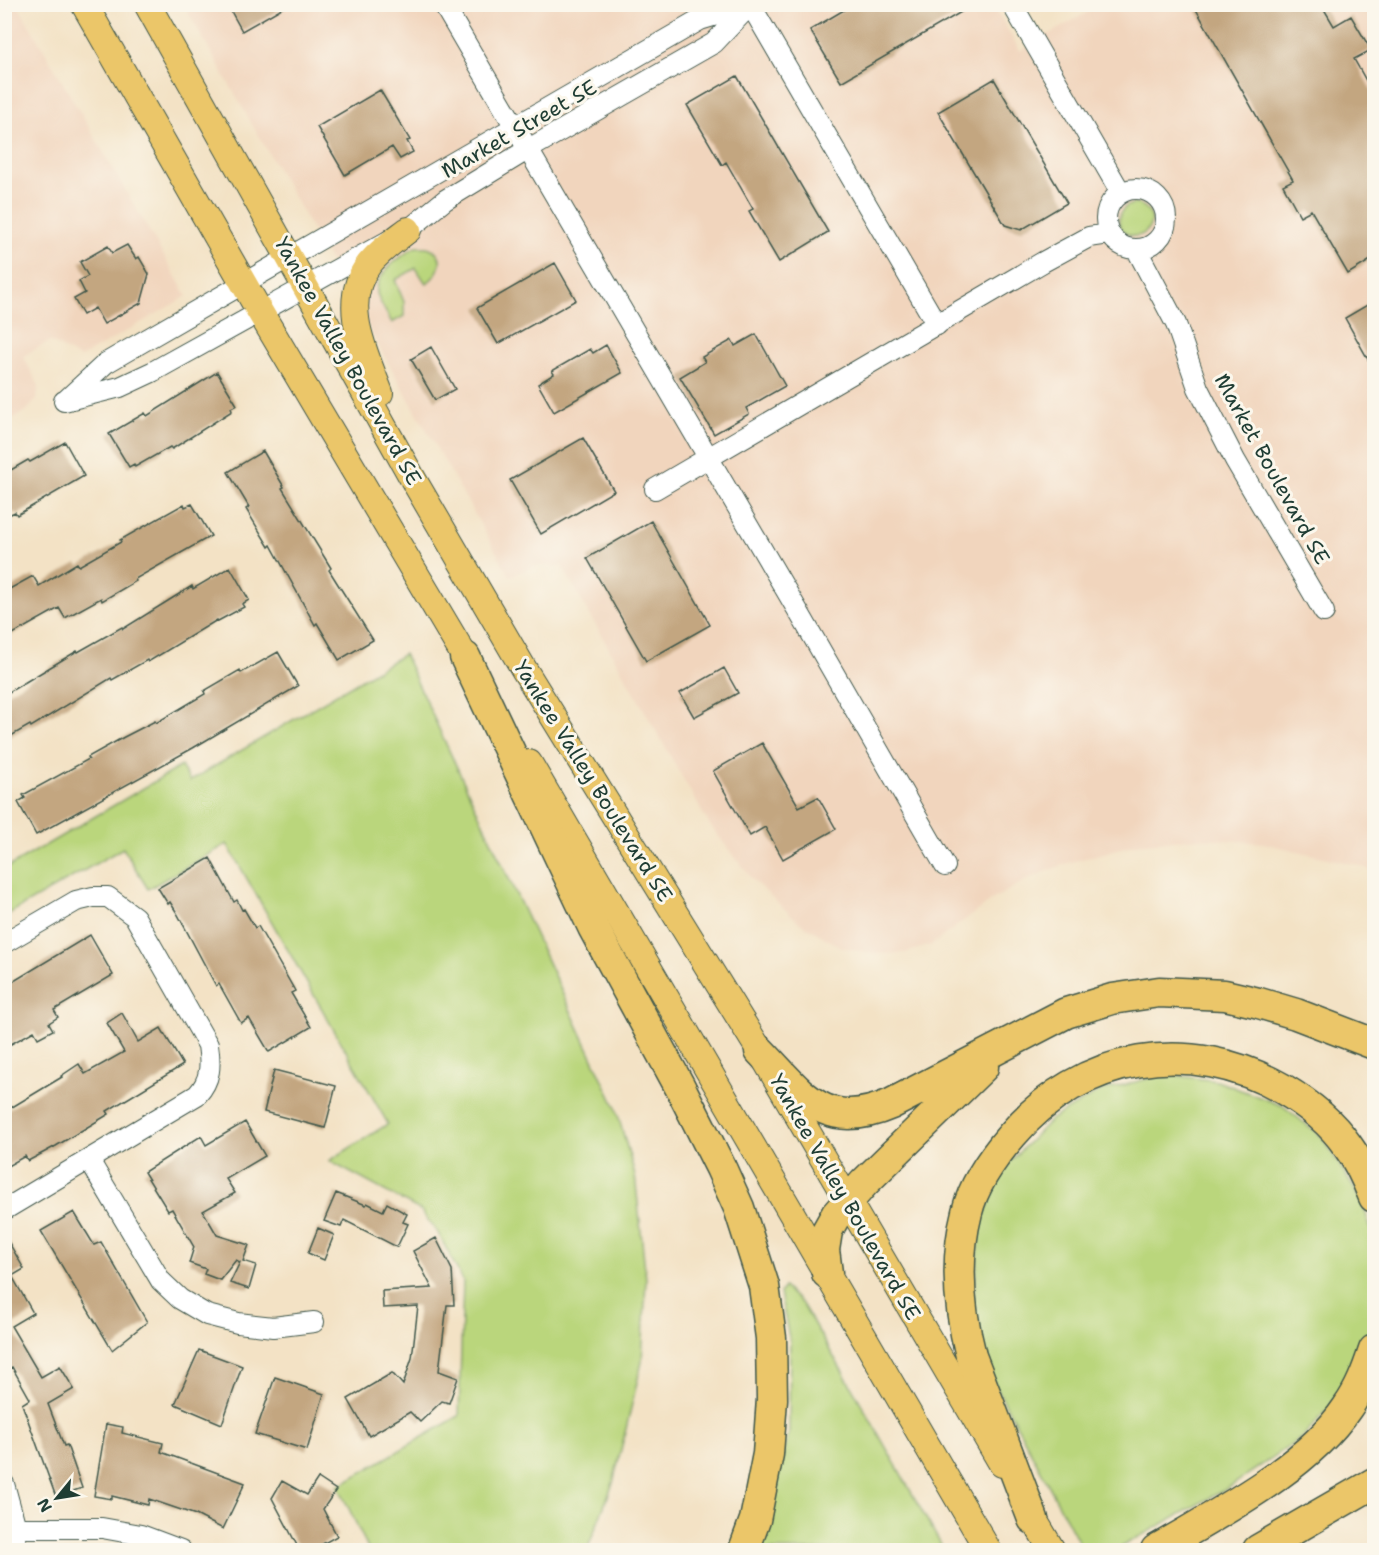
<svg xmlns="http://www.w3.org/2000/svg" width="1379" height="1555" viewBox="0 0 1379 1555" font-family="'Shantell Sans',sans-serif">
<rect width="100%" height="100%" fill="#fbf7ec"/>
<filter id="ink" filterUnits="userSpaceOnUse"><feTurbulence type="fractalNoise" baseFrequency=".0167" numOctaves="2"/><feDisplacementMap in="SourceGraphic" scale="12" xChannelSelector="R" yChannelSelector="G"/><feConvolveMatrix kernelMatrix="1 2 1 2 8 2 1 2 1" color-interpolation-filters="sRGB"/></filter>
<filter id="wash" filterUnits="userSpaceOnUse"><feTurbulence type="fractalNoise" baseFrequency=".008" numOctaves="4" result="noise"/><feDisplacementMap in="SourceGraphic" scale="24" xChannelSelector="R" yChannelSelector="G"/><feGaussianBlur stdDeviation="1.35" result="paint"/><feColorMatrix in="noise" values="0 0 0 0 0 0 0 0 0 0 0 0 0 0 0 0 0 1.4 0 .05"/><feComposite in="paint" operator="in"/></filter>
<g filter="url(#wash)">
<rect width="100%" height="100%" fill="#f3e2c5"/>
<path fill="#f1d5bd" d="M 17,4 L 187,296 L 80,358 L 50,341 L 23,356 L 38,384 L 37,399 L 26,411 L 5,423 L 4,5 Z
M 184,5 L 993,5 L 1020,51 L 1100,5 L 1374,5 L 1374,871 L 1357,865 L 1263,843 L 1200,838 L 1135,844 L 1068,863 L 1032,877 L 993,899 L 931,945 L 905,953 L 877,954 L 841,947 L 800,923 L 753,880 L 709,824 L 562,566 L 535,566 L 510,576 Z"/>
<path fill="#bad67c" stroke="#6c8a58" stroke-width="1.5" d="M1119 220a16 16 0 1 1 32 0a16 16 0 1 1-32 0Z
M 415,247 C 419,247 426,246 430,248 C 448,256 439,274 427,283 L 425,282 L 416,268 L 395,280 L 404,302 L 404,316 L 392,323 C 387,314 382,306 378,297 C 371,276 400,257 415,247 Z
M 404,654 L 616,1108 L 635,1175 L 646,1279 L 642,1362 L 613,1483 L 587,1550 L 369,1550 L 338,1486 L 459,1416 L 463,1281 L 438,1233 L 420,1210 L 329,1161 L 388,1124 L 227,844 L 148,889 L 123,848 L 5,916 L 5,869 L 181,766 L 190,781 Z
M 1166,1074 L 1217,1081 L 1283,1106 L 1322,1137 L 1362,1201 L 1374,1240 L 1374,1317 L 1362,1358 L 1342,1394 L 1304,1436 L 1231,1486 L 1115,1550 L 1083,1550 L 991,1377 L 973,1304 L 981,1222 L 1004,1168 L 1050,1120 L 1100,1091 Z
M 784,1287 L 802,1304 L 850,1384 L 944,1550 L 759,1550 L 789,1433 L 790,1342 L 780,1293 Z"/>
<g id="blocks">
<path fill="#c3a680" d="M 227,4 L 289,4 L 242,31 Z
M 854,4 L 975,4 L 841,82 L 810,30 Z
M 1193,4 L 1321,4 L 1334,26 L 1351,16 L 1371,50 L 1354,59 L 1374,95 L 1374,258 L 1348,274 L 1311,210 L 1300,216 L 1283,185 L 1293,180 Z
M 737,76 L 828,232 L 779,262 L 749,211 L 753,209 L 726,162 L 722,165 L 687,105 Z
M 994,79 L 1067,203 L 1021,230 L 1005,225 L 938,112 Z
M 380,90 L 410,140 L 407,141 L 413,152 L 400,159 L 392,147 L 345,175 L 317,127 Z
M 127,245 L 136,259 L 139,257 L 149,274 L 141,303 L 104,324 L 95,308 L 83,315 L 74,299 L 85,293 L 79,281 L 88,276 L 80,262 L 108,246 L 112,253 Z
M 555,263 L 576,300 L 498,344 L 477,308 Z
M 1374,301 L 1374,370 L 1345,318 Z
M 756,334 L 785,386 L 746,408 L 749,414 L 714,434 L 680,377 L 705,362 L 702,357 L 732,340 L 735,346 Z
M 606,345 L 622,373 L 554,412 L 538,384 L 554,374 L 552,371 L 590,349 L 593,353 Z
M 431,347 L 455,389 L 435,400 L 411,359 Z
M 217,372 L 237,405 L 231,408 L 232,411 L 172,449 L 170,447 L 135,467 L 134,464 L 129,467 L 109,434 L 145,413 L 147,416 Z
M 583,438 L 614,491 L 541,534 L 510,480 Z
M 65,442 L 84,476 L 17,515 L 15,512 L 4,517 L 4,474 L 28,460 L 30,462 Z
M 263,451 L 284,487 L 282,488 L 331,568 L 329,570 L 373,640 L 339,660 L 317,623 L 315,625 L 271,545 L 269,547 L 246,509 L 249,507 L 228,472 Z
M 184,504 L 185,507 L 192,504 L 211,536 L 135,579 L 136,581 L 102,601 L 101,598 L 65,618 L 59,608 L 4,639 L 4,592 L 33,576 L 39,586 L 77,563 L 79,566 L 121,542 L 120,540 Z
M 651,521 L 710,625 L 646,661 L 587,558 Z
M 230,567 L 249,600 L 242,604 L 244,607 L 218,621 L 217,620 L 148,662 L 147,660 L 112,680 L 111,678 L 31,727 L 30,725 L 4,740 L 4,695 L 77,651 L 78,652 L 122,627 L 123,629 L 192,586 L 193,589 Z
M 278,652 L 298,686 L 193,748 L 36,835 L 18,802 L 25,798 L 23,795 L 89,759 L 88,757 L 124,737 L 155,721 L 156,723 L 205,694 L 204,691 L 240,670 L 241,673 Z
M 724,668 L 738,693 L 694,717 L 680,693 Z
M 762,743 L 799,807 L 818,797 L 836,829 L 783,859 L 765,827 L 750,836 L 713,771 Z
M 210,858 L 234,902 L 237,900 L 242,910 L 244,909 L 255,928 L 258,926 L 295,991 L 291,993 L 311,1027 L 269,1052 L 249,1018 L 241,1023 L 219,984 L 216,986 L 177,913 L 170,902 L 168,904 L 158,888 Z
M 90,935 L 113,975 L 54,1010 L 58,1017 L 49,1023 L 53,1030 L 38,1038 L 34,1031 L 4,1048 L 4,987 Z
M 122,1013 L 138,1042 L 161,1028 L 183,1065 L 107,1111 L 109,1114 L 56,1146 L 28,1161 L 25,1156 L 4,1168 L 4,1112 L 62,1077 L 61,1076 L 79,1064 L 85,1074 L 124,1052 L 107,1023 Z
M 274,1070 L 336,1086 L 325,1128 L 264,1112 Z
M 245,1122 L 265,1156 L 226,1179 L 235,1193 L 203,1211 L 217,1235 L 249,1245 L 243,1261 L 256,1265 L 249,1289 L 230,1283 L 240,1262 L 236,1260 L 220,1280 L 204,1274 L 206,1269 L 189,1263 L 194,1247 L 172,1209 L 168,1211 L 144,1172 L 201,1136 L 206,1145 Z
M 336,1193 L 366,1205 L 367,1203 L 383,1211 L 387,1203 L 407,1214 L 403,1222 L 408,1224 L 397,1247 L 344,1220 L 341,1227 L 324,1221 Z
M 74,1212 L 94,1245 L 101,1242 L 147,1322 L 112,1350 L 41,1231 Z
M 318,1228 L 334,1235 L 324,1260 L 308,1253 Z
M 4,1234 L 24,1269 L 12,1276 L 33,1313 L 11,1326 L 41,1377 L 60,1366 L 74,1389 L 48,1404 L 64,1446 L 67,1445 L 82,1488 L 56,1497 L 22,1404 L 30,1399 L 12,1367 L 4,1371 Z
M 436,1238 L 452,1270 L 454,1305 L 447,1305 L 439,1371 L 458,1378 L 449,1403 L 442,1401 L 420,1422 L 410,1412 L 369,1436 L 348,1399 L 392,1373 L 403,1385 L 412,1358 L 418,1306 L 383,1308 L 382,1291 L 432,1288 L 413,1251 Z
M 199,1350 L 242,1366 L 222,1424 L 175,1404 Z
M 275,1377 L 324,1394 L 307,1450 L 255,1434 Z
M 106,1424 L 123,1427 L 122,1433 L 163,1443 L 161,1452 L 245,1483 L 223,1529 L 196,1515 L 149,1499 L 148,1505 L 112,1496 L 112,1499 L 94,1496 Z
M 318,1478 L 336,1490 L 323,1509 L 337,1536 L 310,1551 L 300,1551 L 272,1498 L 282,1481 L 307,1495 Z"/>
</g>
</g>
<g filter="url(#ink)">
<use href="#blocks" fill-opacity="0" stroke="#3f564a" stroke-width="1.5"/>
<g fill="none" stroke-linecap="round" stroke-linejoin="round">
<defs>
<path id="minor" d="M 443,4 L 801,616 L 945,866
M 750,4 L 937,325
M 1012,4 L 1121,193
M1106 219a30 30 0 1 1 60 0a30 30 0 1 1-60 0Z
M 1137,250 L 1176,324 L 1198,388 L 1235,460 L 1324,612
M 66,400 L 106,363 L 137,345 L 700,20 L 747,6
M 64,401 L 120,387 L 152,372 L 408,230 L 445,200 L 527,150 L 714,43 L 750,5
M 655,489 L 1043,262 L 1089,237 L 1109,234
M 4,943 L 76,901 L 93,897 L 108,897 L 135,917 L 208,1045 C 211,1065 211,1080 197,1095 L 4,1210
M 89,1160 L 161,1281 L 180,1299 L 207,1315 L 238,1323 L 273,1327 L 314,1322
M 4,1484 L 16,1528 L 15,1550
M 16,1528 L 102,1528 L 141,1535 L 181,1550"/>
<path id="major" d="M 84,4 L 260,312 L 474,672
M 147,4 L 413,479 L 525,671 L 760,1051 L 1002,1464
M 380,393 C 365,353 339,303 369,264 C 380,250 395,240 408,230
M 529,763 L 988,1550
M 1023,1501 L 1052,1550"/>
<path id="highway" d="M 465,657 L 593,927 L 680,1087 L 721,1168 L 739,1208 L 764,1286 L 771,1338 L 772,1399 L 768,1454 L 755,1520 L 744,1550
M 760,1051 C 803,1095 824,1133 891,1104 L 1066,1013 L 1112,999 L 1159,992 L 1225,995 L 1259,1003 L 1296,1014 L 1374,1044
M 827,1273 L 824,1250 L 827,1231 L 836,1215 L 864,1183 L 983,1067
M 1033,1519 L 971,1356 C 959,1310 955,1259 967,1212 C 974,1183 993,1157 1012,1135 C 1081,1053 1191,1036 1283,1089 C 1307,1103 1331,1122 1347,1145 C 1359,1161 1367,1179 1374,1197
M 1156,1550 C 1218,1513 1306,1469 1347,1408 C 1360,1390 1367,1371 1374,1350
M 1258,1550 L 1374,1483"/>
</defs>
<use href="#minor" stroke="#3f564a" stroke-width="22"/>
<use href="#major" stroke="#3f564a" stroke-width="28"/>
<use href="#highway" stroke="#3f564a" stroke-width="33"/>
<use href="#minor" stroke="#fff" stroke-width="20"/>
<use href="#major" stroke="#ebc669" stroke-width="26"/>
<use href="#highway" stroke="#ebc669" stroke-width="30"/>
</g>
</g>
<g text-anchor="middle" stroke-width="6" stroke-linejoin="round" paint-order="stroke">
<g font-size="21" fill="#1f3d34" stroke="#fbf7ec">
<text transform="translate(519 129) rotate(-30)" y="7">Market Street SE</text>
<text transform="translate(348 361) rotate(61)" y="7">Yankee Valley Boulevard SE</text>
<text transform="translate(1272 469) rotate(61)" y="7">Market Boulevard SE</text>
<text transform="translate(593 781) rotate(58)" y="7">Yankee Valley Boulevard SE</text>
<text transform="translate(845 1197) rotate(60)" y="7">Yankee Valley Boulevard SE</text>
</g>
</g>
<rect width="1379" height="1555" fill="none" stroke="#fbf7ec" stroke-width="24"/>
<g transform="translate(57 1498) rotate(240)" stroke="#fbf7ec" stroke-width="4.5" paint-order="stroke">
<path d="M0-4.5L10 22L0 15L-10 22Z" fill="#1f3d34"/>
<text y="-9" font-size="16" font-weight="bold" text-anchor="middle" fill="#1f3d34">N</text>
</g>
</svg>
